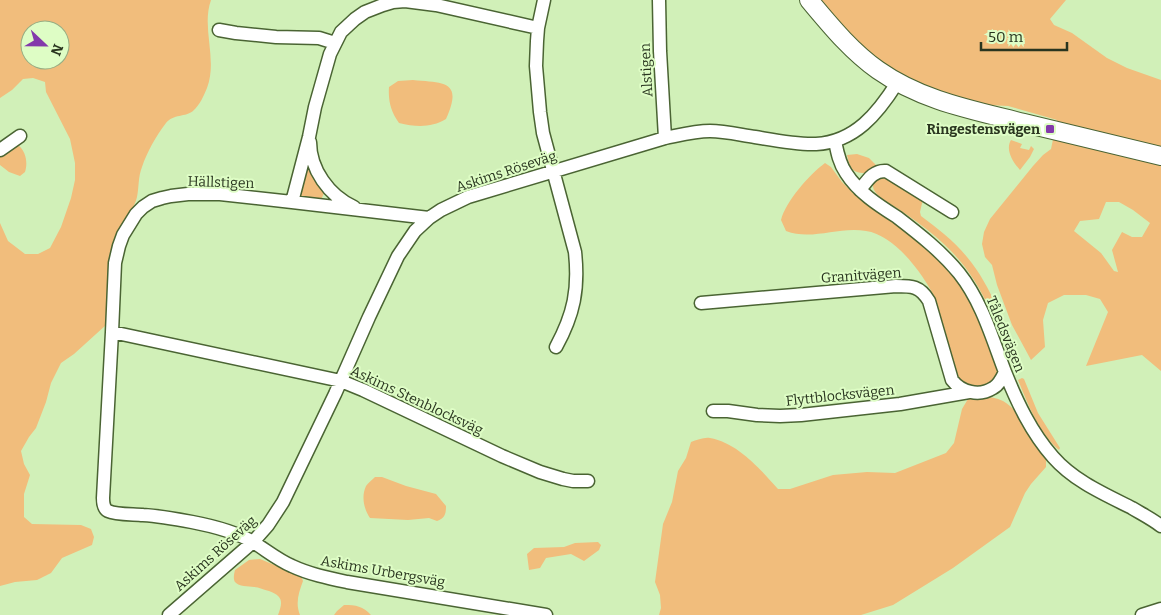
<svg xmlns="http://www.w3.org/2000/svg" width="1161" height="615" viewBox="0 0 1161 615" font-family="Bitter,serif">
<rect width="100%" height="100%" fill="#d1f0b8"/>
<path fill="#f1bd7c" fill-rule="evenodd" d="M 0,0 L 211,0 C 201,28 218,59 207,88 C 204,95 200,105 193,111 C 186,117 173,114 166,123 C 156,136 147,152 142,167 C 138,177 139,187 137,197 C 136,202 133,207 131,212 L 106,325 L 74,354 L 61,363 L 51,383 L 46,402 L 36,428 L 29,437 L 21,451 L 24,464 L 30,475 L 24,494 L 24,517 L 32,524 L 81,525 L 91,529 L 94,537 L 92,545 L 62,558 L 51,573 L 37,580 L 15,582 L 0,586 L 0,223 L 8,241 L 25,254 L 38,254 L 50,248 L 61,227 L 71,198 L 75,180 L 75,163 L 70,139 L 46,92 L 45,82 L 33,78 L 23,79 L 12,90 L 0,98 ZM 30,30 L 60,30 L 60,60 L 30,60 Z
M 818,0 L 1066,0 L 1050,19 L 1054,25 L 1072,33 L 1107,58 L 1127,68 L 1161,80 L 1161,371 L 1142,355 L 1086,366 L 1108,312 L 1100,299 L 1086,295 L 1064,295 L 1048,303 L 1043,320 L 1045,347 L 1031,360 L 1012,325 L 997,285 L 992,265 L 985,257 L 982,244 L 984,232 L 990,219 L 1033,166 L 1043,155 L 1051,149 L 1057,120 L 1008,106 L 988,105 L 942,95 L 899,76 L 853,38 ZM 1106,202 L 1119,202 L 1133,210 L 1150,223 L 1142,237 L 1132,237 L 1122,232 L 1112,250 L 1118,272 L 1114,271 L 1101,253 L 1074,231 L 1080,221 L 1099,219 Z
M 413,80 C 445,83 463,81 446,119 C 431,128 416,127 399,123 C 391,112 388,101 389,87 L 398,81 Z
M 1011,140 L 1022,144 L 1020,148 L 1029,150 L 1031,146 L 1034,149 L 1030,157 L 1020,170 C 1013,162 1005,150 1011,140 Z
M 18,145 C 26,151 28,163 25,172 L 20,176 L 9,172 L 0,165 L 0,156 Z
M 857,154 L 869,158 L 876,165 L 876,166 L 868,173 C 853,174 850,169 847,155 Z
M 307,162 L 321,186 L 324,193 L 321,200 L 305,199 L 299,196 Z
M 825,163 L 831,167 L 842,182 L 855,195 L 910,234 L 947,267 L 962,287 L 976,312 L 995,360 L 997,372 L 996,377 L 992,382 L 987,385 L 977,387 L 965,385 L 959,379 C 953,361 948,342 943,324 C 940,316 938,306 935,298 C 923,274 895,235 866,231 C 839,226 812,241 786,231 L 781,220 C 786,201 809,175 825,163 Z
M 883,176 L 923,199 L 920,212 L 921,216 C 937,228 954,241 967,257 C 993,288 1005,328 1019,365 L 1019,370 L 1016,374 C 999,331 985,286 952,252 C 931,230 906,214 881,198 C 875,192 871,189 874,180 Z
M 1022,378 L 1024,379 L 1038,413 L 1060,448 L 1059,450 C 1038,432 1028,404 1018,380 Z
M 976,397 C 985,397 994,396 1003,401 C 1020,410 1036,443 1046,460 L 1046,467 L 1031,484 L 1025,493 L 1010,527 L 953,568 L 893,605 L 861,615 L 659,615 L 661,608 L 660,595 L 655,582 L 663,524 L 672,502 L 678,471 L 686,458 L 691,442 C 697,440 704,437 710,438 C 738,443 760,469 778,489 L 790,489 L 833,475 L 867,472 L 895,473 L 946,453 L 954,443 L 962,409 L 968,399 Z
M 375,477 L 382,477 L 406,486 L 436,494 L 446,506 C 446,514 445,518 437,521 L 429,518 L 408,520 L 370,518 C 364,509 361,497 366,486 C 368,483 372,480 375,477 Z
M 598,542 L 601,545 L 599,550 L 584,561 L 571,554 L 546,558 L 540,568 L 529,570 L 527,554 L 534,548 L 564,547 L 575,543 Z
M 260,559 L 301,576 L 303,581 C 299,592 295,603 300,615 L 278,615 C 283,602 283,596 269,591 C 264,590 259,587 254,587 C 248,586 239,587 235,582 C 233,579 234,574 235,570 L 249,560 Z
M 344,605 C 356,605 363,606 371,615 L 334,615 L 337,611 Z"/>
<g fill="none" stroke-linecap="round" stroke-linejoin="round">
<defs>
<path id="street" d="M 544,0 L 538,28 L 537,41 L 536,66 L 540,112 L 543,133 L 575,252 C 579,289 574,314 556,347
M 659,0 L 660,51 L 665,138
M 219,30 L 236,33 L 276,37 L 319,38 L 335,43
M 835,141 C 837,151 839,163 846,173 C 858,192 878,205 897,217 C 919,234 941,251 959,273 C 982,302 992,338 1005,372 C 1017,402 1031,432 1053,457 C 1074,481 1104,494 1132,508 C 1142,514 1152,519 1161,526
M 310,142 C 310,169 329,196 354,207
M 0,150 L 20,136
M 860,190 C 867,181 873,170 886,171 L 952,212
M 292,202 L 309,137 L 315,107 L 330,54 L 341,32 L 355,19 L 365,12 L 383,5 L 393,2 L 405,1 L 436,5 L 538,28
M 429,218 L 292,202 L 220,194 L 188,194 L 171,196 L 162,198 L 152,201 L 143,207 L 136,214 L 123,235 L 119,246 L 115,263 L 112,332 L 103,498 C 103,503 104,509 108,511 C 116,515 134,514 143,515 C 159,516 176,519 192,522 C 213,526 234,531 253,542 C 266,550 278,560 292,566 C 309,574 328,578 347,582 L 546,615
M 701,303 L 896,286 C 912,286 920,286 929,301 L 952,380 C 961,392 979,397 993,388 C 999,385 1002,378 1005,372
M 112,332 L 341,381 L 363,390 L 502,456 L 540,472 L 563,479 L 573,481 L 588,481
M 713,411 L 728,411 L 757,415 L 780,416 L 801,415 L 900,404 L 969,392
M 169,615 L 253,542 L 268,525 L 283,502 L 335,394 L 369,317 L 398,256 L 415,231 L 429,218 L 441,210 L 468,197 L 665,138 C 680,135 695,131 710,131 C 725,131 741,135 755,137 C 773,140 798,145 816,144 C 855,142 878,113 897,83
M 1142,615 L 1161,609"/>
<path id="secondary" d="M 809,0 C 830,25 851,51 878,70 C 922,101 973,110 1024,123 C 1070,134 1115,145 1161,156"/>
</defs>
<use href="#street" stroke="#4a6433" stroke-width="15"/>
<use href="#secondary" stroke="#4a6433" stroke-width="20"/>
<use href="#street" stroke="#fff" stroke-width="12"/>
<use href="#secondary" stroke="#fff" stroke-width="18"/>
</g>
<rect fill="#8339ab" stroke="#defdc5" stroke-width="2" x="1045" y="124" width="10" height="10" rx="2.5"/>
<g text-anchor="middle" stroke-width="4" stroke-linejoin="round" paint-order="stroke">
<g font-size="14" fill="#29351f" stroke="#defdc5">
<text transform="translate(646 70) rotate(-93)" y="5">Alstigen</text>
<text transform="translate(506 171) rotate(-18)" y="5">Askims Röseväg</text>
<text transform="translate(221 182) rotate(2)" y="5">Hällstigen</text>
<text transform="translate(861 275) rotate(-4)" y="5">Granitvägen</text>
<text transform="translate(1006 334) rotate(68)" y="5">Tåledsvägen</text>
<text transform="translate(840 395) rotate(-6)" y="5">Flyttblocksvägen</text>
<text transform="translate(417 400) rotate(25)" y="5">Askims Stenblocksväg</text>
<text transform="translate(215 553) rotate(-42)" y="5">Askims Röseväg</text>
<text transform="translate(383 571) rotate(10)" y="5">Askims Urbergsväg</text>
</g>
<g font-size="14" font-weight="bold" fill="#29351f" stroke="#defdc5" text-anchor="end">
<text x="1040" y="134">Ringestensvägen</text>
</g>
</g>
<g transform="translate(45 45) rotate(112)"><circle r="24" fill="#defdc5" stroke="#96ad83"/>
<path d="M0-4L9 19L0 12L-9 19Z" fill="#8339ab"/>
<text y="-8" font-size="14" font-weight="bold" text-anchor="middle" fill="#29351f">N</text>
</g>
<path d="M981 42v8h86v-8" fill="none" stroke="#29351f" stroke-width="2.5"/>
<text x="988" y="42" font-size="15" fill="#29351f" stroke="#defdc5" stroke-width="4" paint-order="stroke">50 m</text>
</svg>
